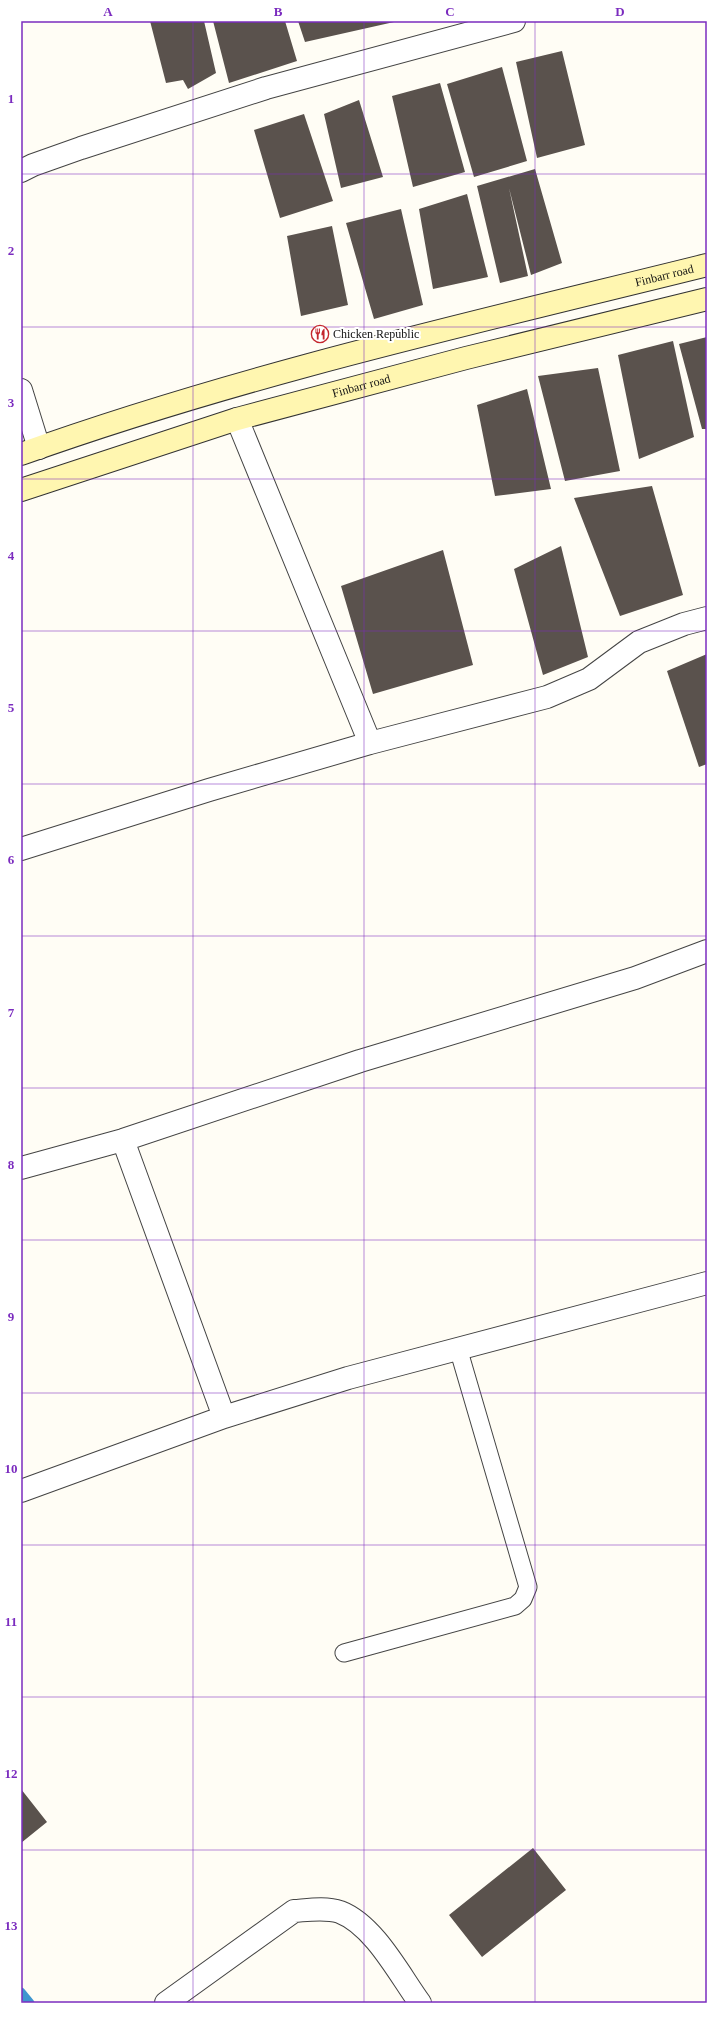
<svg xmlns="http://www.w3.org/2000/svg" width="728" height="2024" viewBox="0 0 728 2024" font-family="Georgia,serif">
<rect width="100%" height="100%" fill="#fffdf5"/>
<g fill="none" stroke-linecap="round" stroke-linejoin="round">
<path stroke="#3f96cf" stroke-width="9" d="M 21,1992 L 30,2003"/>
</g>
<path fill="#5a524d" d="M 150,21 L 204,21 L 216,73 L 188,89 L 183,80 L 166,83 Z
M 213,21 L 285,21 L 297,61 L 229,83 Z
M 298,21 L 394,21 L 394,22 L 305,42 Z
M 562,51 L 585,145 L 537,158 L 516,62 Z
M 502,67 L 527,161 L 474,177 L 447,84 Z
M 440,83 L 465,172 L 413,187 L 392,96 Z
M 359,100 L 383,177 L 341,188 L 324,114 Z
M 304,114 L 333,201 L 280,218 L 254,130 Z
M 535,169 L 562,263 L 531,275 L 509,188 L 528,276 L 500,283 L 477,186 Z
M 467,194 L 488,277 L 433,289 L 419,209 Z
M 401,209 L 423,305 L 374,319 L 346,223 Z
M 332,226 L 348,305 L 301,316 L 287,236 Z
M 707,337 L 707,429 L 702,429 L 679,344 Z
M 673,341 L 694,437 L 639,459 L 618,355 Z
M 598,368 L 620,471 L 565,481 L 538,376 Z
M 527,389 L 551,489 L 495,496 L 477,405 Z
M 652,486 L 683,595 L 620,616 L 574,498 Z
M 561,546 L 588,657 L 543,675 L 514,569 Z
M 443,550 L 473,665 L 373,694 L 341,586 Z
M 707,654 L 707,764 L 699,767 L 667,671 Z
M 21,1789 L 47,1822 L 21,1843 Z
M 533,1848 L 566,1890 L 482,1957 L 449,1915 Z"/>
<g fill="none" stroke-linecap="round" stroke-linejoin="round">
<defs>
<path id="service" d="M 344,1653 L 515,1606 L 523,1599 L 528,1587 L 458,1348"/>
<path id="minor" d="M 21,171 L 33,165 L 81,148 L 266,88 L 514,21
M 21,390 L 39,448
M 237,419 L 370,743
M 21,849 L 209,790 L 370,743 L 547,697 L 589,679 L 639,642 L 684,624 L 707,618
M 123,1140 L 224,1417
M 21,1168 L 123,1140 L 360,1061 L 635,978 L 707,951
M 21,1491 L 224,1417 L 348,1378 L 707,1283
M 166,2003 L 294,1911 C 308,1910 326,1907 340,1912 C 374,1925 399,1974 420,2003"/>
<g id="secondary">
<path id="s1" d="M 21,454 C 245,374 477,322 707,265"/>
<path id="s2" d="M 21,490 L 237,419 L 466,358 L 707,299"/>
</g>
</defs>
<use href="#service" stroke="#444" stroke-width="19"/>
<use href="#minor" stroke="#444" stroke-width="24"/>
<use href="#secondary" stroke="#333" stroke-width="24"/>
<use href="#service" stroke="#fff" stroke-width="17"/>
<use href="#minor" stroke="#fff" stroke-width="22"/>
<use href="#secondary" stroke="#fff6b0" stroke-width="22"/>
</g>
<path fill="none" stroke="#7b2cbf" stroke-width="1" stroke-opacity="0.55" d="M 193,21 L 193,2003M 364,21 L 364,2003M 535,21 L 535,2003M 21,174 L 707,174M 21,327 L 707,327M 21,479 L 707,479M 21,631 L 707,631M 21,784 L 707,784M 21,936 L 707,936M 21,1088 L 707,1088M 21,1240 L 707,1240M 21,1393 L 707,1393M 21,1545 L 707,1545M 21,1697 L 707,1697M 21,1850 L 707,1850"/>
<defs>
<symbol id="restaurant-ring" viewBox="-11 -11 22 22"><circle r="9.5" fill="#fff" stroke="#c4262e" stroke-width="1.5"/><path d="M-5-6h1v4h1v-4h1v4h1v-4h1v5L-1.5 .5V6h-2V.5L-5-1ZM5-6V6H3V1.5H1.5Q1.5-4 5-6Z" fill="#c4262e"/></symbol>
</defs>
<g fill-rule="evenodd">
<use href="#restaurant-ring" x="310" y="324" width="20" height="20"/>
</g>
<g text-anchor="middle" stroke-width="4" stroke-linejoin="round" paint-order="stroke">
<g font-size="12" fill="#111" stroke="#fff">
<text dy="4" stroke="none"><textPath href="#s1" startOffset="668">Finbarr road</textPath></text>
<text dy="4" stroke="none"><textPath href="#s2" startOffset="356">Finbarr road</textPath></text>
</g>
<g font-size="12" fill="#111" stroke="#fff" text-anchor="start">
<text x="333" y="338">Chicken Republic</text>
</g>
</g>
<rect width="728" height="2024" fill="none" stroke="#ffffff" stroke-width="44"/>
<rect x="22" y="22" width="684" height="1980" fill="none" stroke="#7b2cbf" stroke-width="1.5"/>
<g font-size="13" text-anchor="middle" font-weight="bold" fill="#7b2cbf">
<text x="108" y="16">A</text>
<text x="278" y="16">B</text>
<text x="450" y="16">C</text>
<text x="620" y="16">D</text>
<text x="11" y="103">1</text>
<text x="11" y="255">2</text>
<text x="11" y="407">3</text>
<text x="11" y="560">4</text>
<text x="11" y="712">5</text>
<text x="11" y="864">6</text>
<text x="11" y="1017">7</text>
<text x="11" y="1169">8</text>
<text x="11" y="1321">9</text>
<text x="11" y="1473">10</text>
<text x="11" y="1626">11</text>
<text x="11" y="1778">12</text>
<text x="11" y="1930">13</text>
</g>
</svg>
